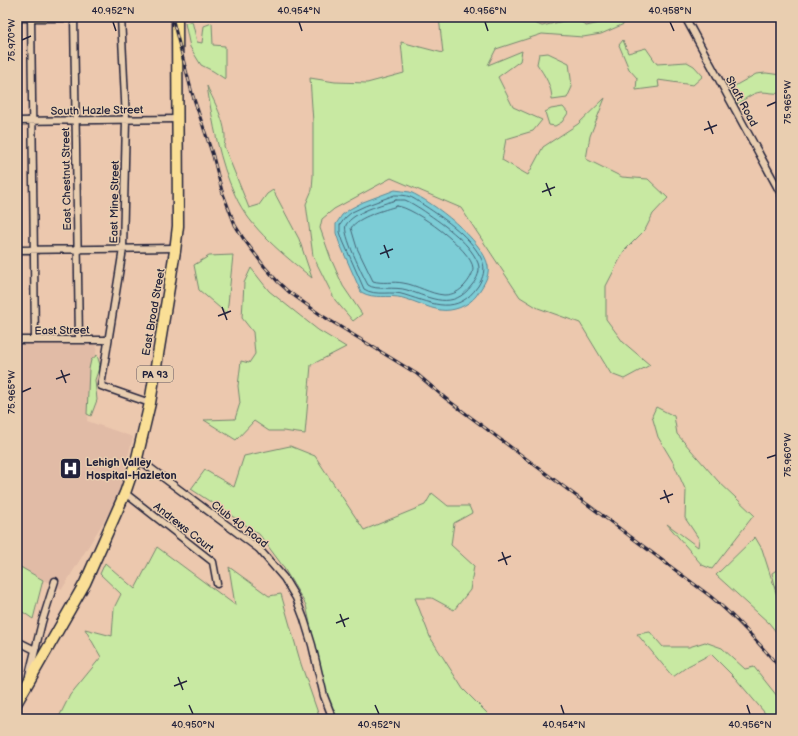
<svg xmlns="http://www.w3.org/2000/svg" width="798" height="736" viewBox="0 0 798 736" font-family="'Balsamiq Sans',sans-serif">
<rect width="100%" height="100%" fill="#ecc8ae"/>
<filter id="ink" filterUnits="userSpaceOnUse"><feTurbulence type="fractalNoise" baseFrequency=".025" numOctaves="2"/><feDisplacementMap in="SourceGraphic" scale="8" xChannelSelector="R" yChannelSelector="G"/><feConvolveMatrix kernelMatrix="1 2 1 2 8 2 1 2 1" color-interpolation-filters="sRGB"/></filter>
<g filter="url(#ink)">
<path fill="#e1bba6" d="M 17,344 L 97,345 L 87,421 L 133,437 L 117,500 L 62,589 L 43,580 L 17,565 Z"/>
<path fill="#c8e9a2" stroke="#75866e" d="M 439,17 L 520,17 L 542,26 L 568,20 L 570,17 L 580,17 L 579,20 L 586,26 L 623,18 L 624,24 L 601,34 L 583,37 L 542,34 L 496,49 L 488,65 L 522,51 L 520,61 L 498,77 L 513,107 L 542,120 L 533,131 L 506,139 L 502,160 L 528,175 L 543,147 L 578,124 L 605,98 L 590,136 L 586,159 L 622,177 L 648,179 L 668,198 L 653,214 L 645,230 L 624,251 L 606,286 L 606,319 L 623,342 L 650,365 L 624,379 L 611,374 L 580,323 L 538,308 L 520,297 L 461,208 L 391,178 L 334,209 L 322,219 L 320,228 L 331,259 L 343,286 L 362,314 L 353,321 L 335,300 L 313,256 L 306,204 L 312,190 L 313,176 L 313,122 L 310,78 L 335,82 L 367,83 L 404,73 L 401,42 L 443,53 Z
M 192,21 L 197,42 L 202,43 L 204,26 L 212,23 L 213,45 L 225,46 L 225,79 L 213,71 L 201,65 L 190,47 L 185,23 Z
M 623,40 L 628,53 L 646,48 L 657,64 L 687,62 L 694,66 L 703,76 L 693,85 L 658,80 L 659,87 L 636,90 L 637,78 L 629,69 L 619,45 Z
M 548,53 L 569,63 L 572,87 L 567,98 L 552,100 C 552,86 545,76 537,64 L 539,54 Z
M 766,73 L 781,75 L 781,93 C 774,94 768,92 761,92 C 752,93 745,99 738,104 L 729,89 L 756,74 Z
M 207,86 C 215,104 229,127 224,146 L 249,208 L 259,205 L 267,194 L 273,190 L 299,239 L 312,278 C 284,255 250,229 235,195 C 219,161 213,123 207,86 Z
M 563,107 L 568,113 L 562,122 L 555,126 L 549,125 L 545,112 L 551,109 Z
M 233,255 L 227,314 L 199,290 L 194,265 L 209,256 Z
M 251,268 L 269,291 L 318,330 L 346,347 L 311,365 L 305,434 L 283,431 L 269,431 L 254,421 L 236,440 L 204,420 L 235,419 L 240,403 L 238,386 L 241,361 L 249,363 L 255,354 L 253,332 L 242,318 L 244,283 Z
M 97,355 L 100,365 L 95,380 L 97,400 L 91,416 L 87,414 L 89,369 L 91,360 Z
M 656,407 L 674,416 L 677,434 L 718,481 L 754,515 L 712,569 L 702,565 L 667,524 L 698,547 L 699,539 L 685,518 L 686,491 L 673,462 L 658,437 L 652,416 Z
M 290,446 L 315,456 L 364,530 L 425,505 L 432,493 L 448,506 L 469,506 L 472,513 L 454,523 L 451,545 L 474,566 L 470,590 L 454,610 L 432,598 L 415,598 L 430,637 L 463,689 L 488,714 L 484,719 L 339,719 L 327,700 L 306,605 L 282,565 L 259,534 L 191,489 L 205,470 L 234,487 L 244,456 Z
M 755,537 L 762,549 L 779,602 L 772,573 L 781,567 L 781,638 L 769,623 L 716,575 Z
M 157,547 L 235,605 L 229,567 L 269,596 L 281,594 L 301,664 L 318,713 L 321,719 L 58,719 L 70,695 L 101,657 L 85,629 L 112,636 L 114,608 L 121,594 L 100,574 L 105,563 L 135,589 Z
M 17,565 L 43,580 L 33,619 L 17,608 Z
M 650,632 L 663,647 L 689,647 L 705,642 L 722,648 L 745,669 L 754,667 L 781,701 L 781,719 L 770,719 L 736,679 L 711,654 L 688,666 L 673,677 L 637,634 Z"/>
<path fill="#7dcdd6" stroke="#598998" d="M 395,190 C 400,191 405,191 410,192 C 433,202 483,240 488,266 C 490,277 482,287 476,296 C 468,306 453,312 440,310 C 428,308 415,301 403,298 C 388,294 375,300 361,292 L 339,242 L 336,233 L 336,224 L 342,215 L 350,209 L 363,202 Z"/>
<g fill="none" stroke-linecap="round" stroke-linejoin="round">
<path stroke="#466679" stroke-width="1" d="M 395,195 C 399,195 403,195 407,196 C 413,197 420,203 425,206 C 445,219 472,238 482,260 C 486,269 483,278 478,286 C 457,316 434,304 405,295 C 392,290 376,297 364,289 L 343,241 L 340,232 L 340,225 L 345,218 L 352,212 L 365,206 Z
M 396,200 C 399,200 402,200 405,200 C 410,202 416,206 421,209 C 440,222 469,241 478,263 C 481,271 477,279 472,285 C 453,311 431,298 407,290 C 395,286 376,291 368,285 C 363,276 342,233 346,225 C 353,212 383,204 396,200 Z
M 397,206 C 414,207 472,250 473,268 C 473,275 469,280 465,285 C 460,291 453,295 444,295 C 430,294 417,285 403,283 C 393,281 382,284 373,281 L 357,248 L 351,228 C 358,217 384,210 397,206 Z"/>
<defs>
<path id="minor" d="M 31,17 L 35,340
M 74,17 L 79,340
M 121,17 L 126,120 L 123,249 L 101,386 L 150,403
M 685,17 L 781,194
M 17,121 L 178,119
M 17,250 L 176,248
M 17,340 L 108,340
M 137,458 L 259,549 L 284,578 L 296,598 L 304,619 L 312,645 L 324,696 L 333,719
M 125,493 L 213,562 L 217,584
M 17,641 L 35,650
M 29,675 L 42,622 L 55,581"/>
<path id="major" d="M 17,17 L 73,17"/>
<path id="highway" d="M 17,702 L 85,583 L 125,493 L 137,458 L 150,403 L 175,251 L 178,226 L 177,17"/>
</defs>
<use href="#minor" stroke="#22223b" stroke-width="9"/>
<use href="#major" stroke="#22223b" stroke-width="11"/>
<use href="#highway" stroke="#22223b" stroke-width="13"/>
<use href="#minor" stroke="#e9ceb0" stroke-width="6"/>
<use href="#major" stroke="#fadf96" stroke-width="8"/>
<use href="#highway" stroke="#fadf96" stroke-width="10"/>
<defs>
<path id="rail" d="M 172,17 L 192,93 L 213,156 L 222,191 L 235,225 L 243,238 L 264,266 L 278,282 L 289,292 L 321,315 L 417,374 L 445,398 L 710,596 C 737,618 759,643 781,669"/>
</defs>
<use href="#rail" stroke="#22223b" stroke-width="3"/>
<use href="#rail" stroke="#e9ceb0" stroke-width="1.5" stroke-dasharray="4.5" stroke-linecap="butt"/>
</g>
</g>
<path fill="none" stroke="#22223b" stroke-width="1.5" d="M 113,22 L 116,31M 299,22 L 302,31M 485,22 L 488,31M 670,22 L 674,31M 22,40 L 31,36M 767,106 L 776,102M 708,121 L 713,134M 704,130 L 717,125M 546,183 L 551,196M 542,192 L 555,187M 384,245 L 389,258M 380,254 L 393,249M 222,307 L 227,320M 218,316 L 231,311M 61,370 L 66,383M 56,379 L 70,374M 22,392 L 31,388M 767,458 L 776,455M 664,490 L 669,503M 660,499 L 673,494M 502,552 L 507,565M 498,561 L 511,556M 340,614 L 345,627M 336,623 L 349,618M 178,677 L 183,690M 174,686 L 187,681M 189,705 L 193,714M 375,705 L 379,714M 561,705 L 564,714M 747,705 L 750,714"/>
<defs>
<symbol id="hospital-square" viewBox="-11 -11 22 22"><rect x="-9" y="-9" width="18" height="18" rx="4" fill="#22223b" stroke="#e9ceb0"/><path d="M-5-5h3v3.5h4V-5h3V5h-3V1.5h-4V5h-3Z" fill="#fff"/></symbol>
</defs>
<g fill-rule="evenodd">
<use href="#hospital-square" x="58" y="456" width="25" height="25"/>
</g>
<g text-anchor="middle" stroke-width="3" stroke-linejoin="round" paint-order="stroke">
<rect fill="#e9ceb0" stroke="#5e565e" stroke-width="1" x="137" y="366" width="36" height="16" rx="3"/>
<g font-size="10" font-weight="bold" fill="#22223b">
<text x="155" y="378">PA 93</text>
</g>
<g font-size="11" fill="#22223b" stroke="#e9ceb0">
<text transform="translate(742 101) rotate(62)" y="4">Shaft Road</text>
<text transform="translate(97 110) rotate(-1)" y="4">South Hazle Street</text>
<text transform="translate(66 179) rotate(-91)" y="4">East Chestnut Street</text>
<text transform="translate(114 202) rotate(-89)" y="4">East Mine Street</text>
<text transform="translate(153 312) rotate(-80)" y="4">East Broad Street</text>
<text transform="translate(62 330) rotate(-1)" y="4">East Street</text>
<text transform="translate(240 524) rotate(38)" y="4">Club 40 Road</text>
<text transform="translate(184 527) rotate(38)" y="4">Andrews Court</text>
</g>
<g font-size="11" font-weight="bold" fill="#22223b" stroke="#e9ceb0" text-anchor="start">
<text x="86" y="466">Lehigh Valley<tspan x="86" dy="13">Hospital-Hazleton</tspan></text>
</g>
</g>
<rect width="798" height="736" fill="none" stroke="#e9ceb0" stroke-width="44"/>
<rect x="22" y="22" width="754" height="692" fill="none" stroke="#22223b" stroke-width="1.5"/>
<g font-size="10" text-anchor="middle" fill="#22223b">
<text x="113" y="14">40.952°N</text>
<text x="299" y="14">40.954°N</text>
<text x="485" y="14">40.956°N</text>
<text x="670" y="14">40.958°N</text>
<text transform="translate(11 40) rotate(-90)" y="4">75.970°W</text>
<text transform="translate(787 102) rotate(-90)" y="4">75.965°W</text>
<text transform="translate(11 392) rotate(-90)" y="4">75.965°W</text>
<text transform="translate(787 455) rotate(-90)" y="4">75.960°W</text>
<text x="193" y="728">40.950°N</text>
<text x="379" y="728">40.952°N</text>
<text x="564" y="728">40.954°N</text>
<text x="750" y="728">40.956°N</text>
</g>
</svg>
